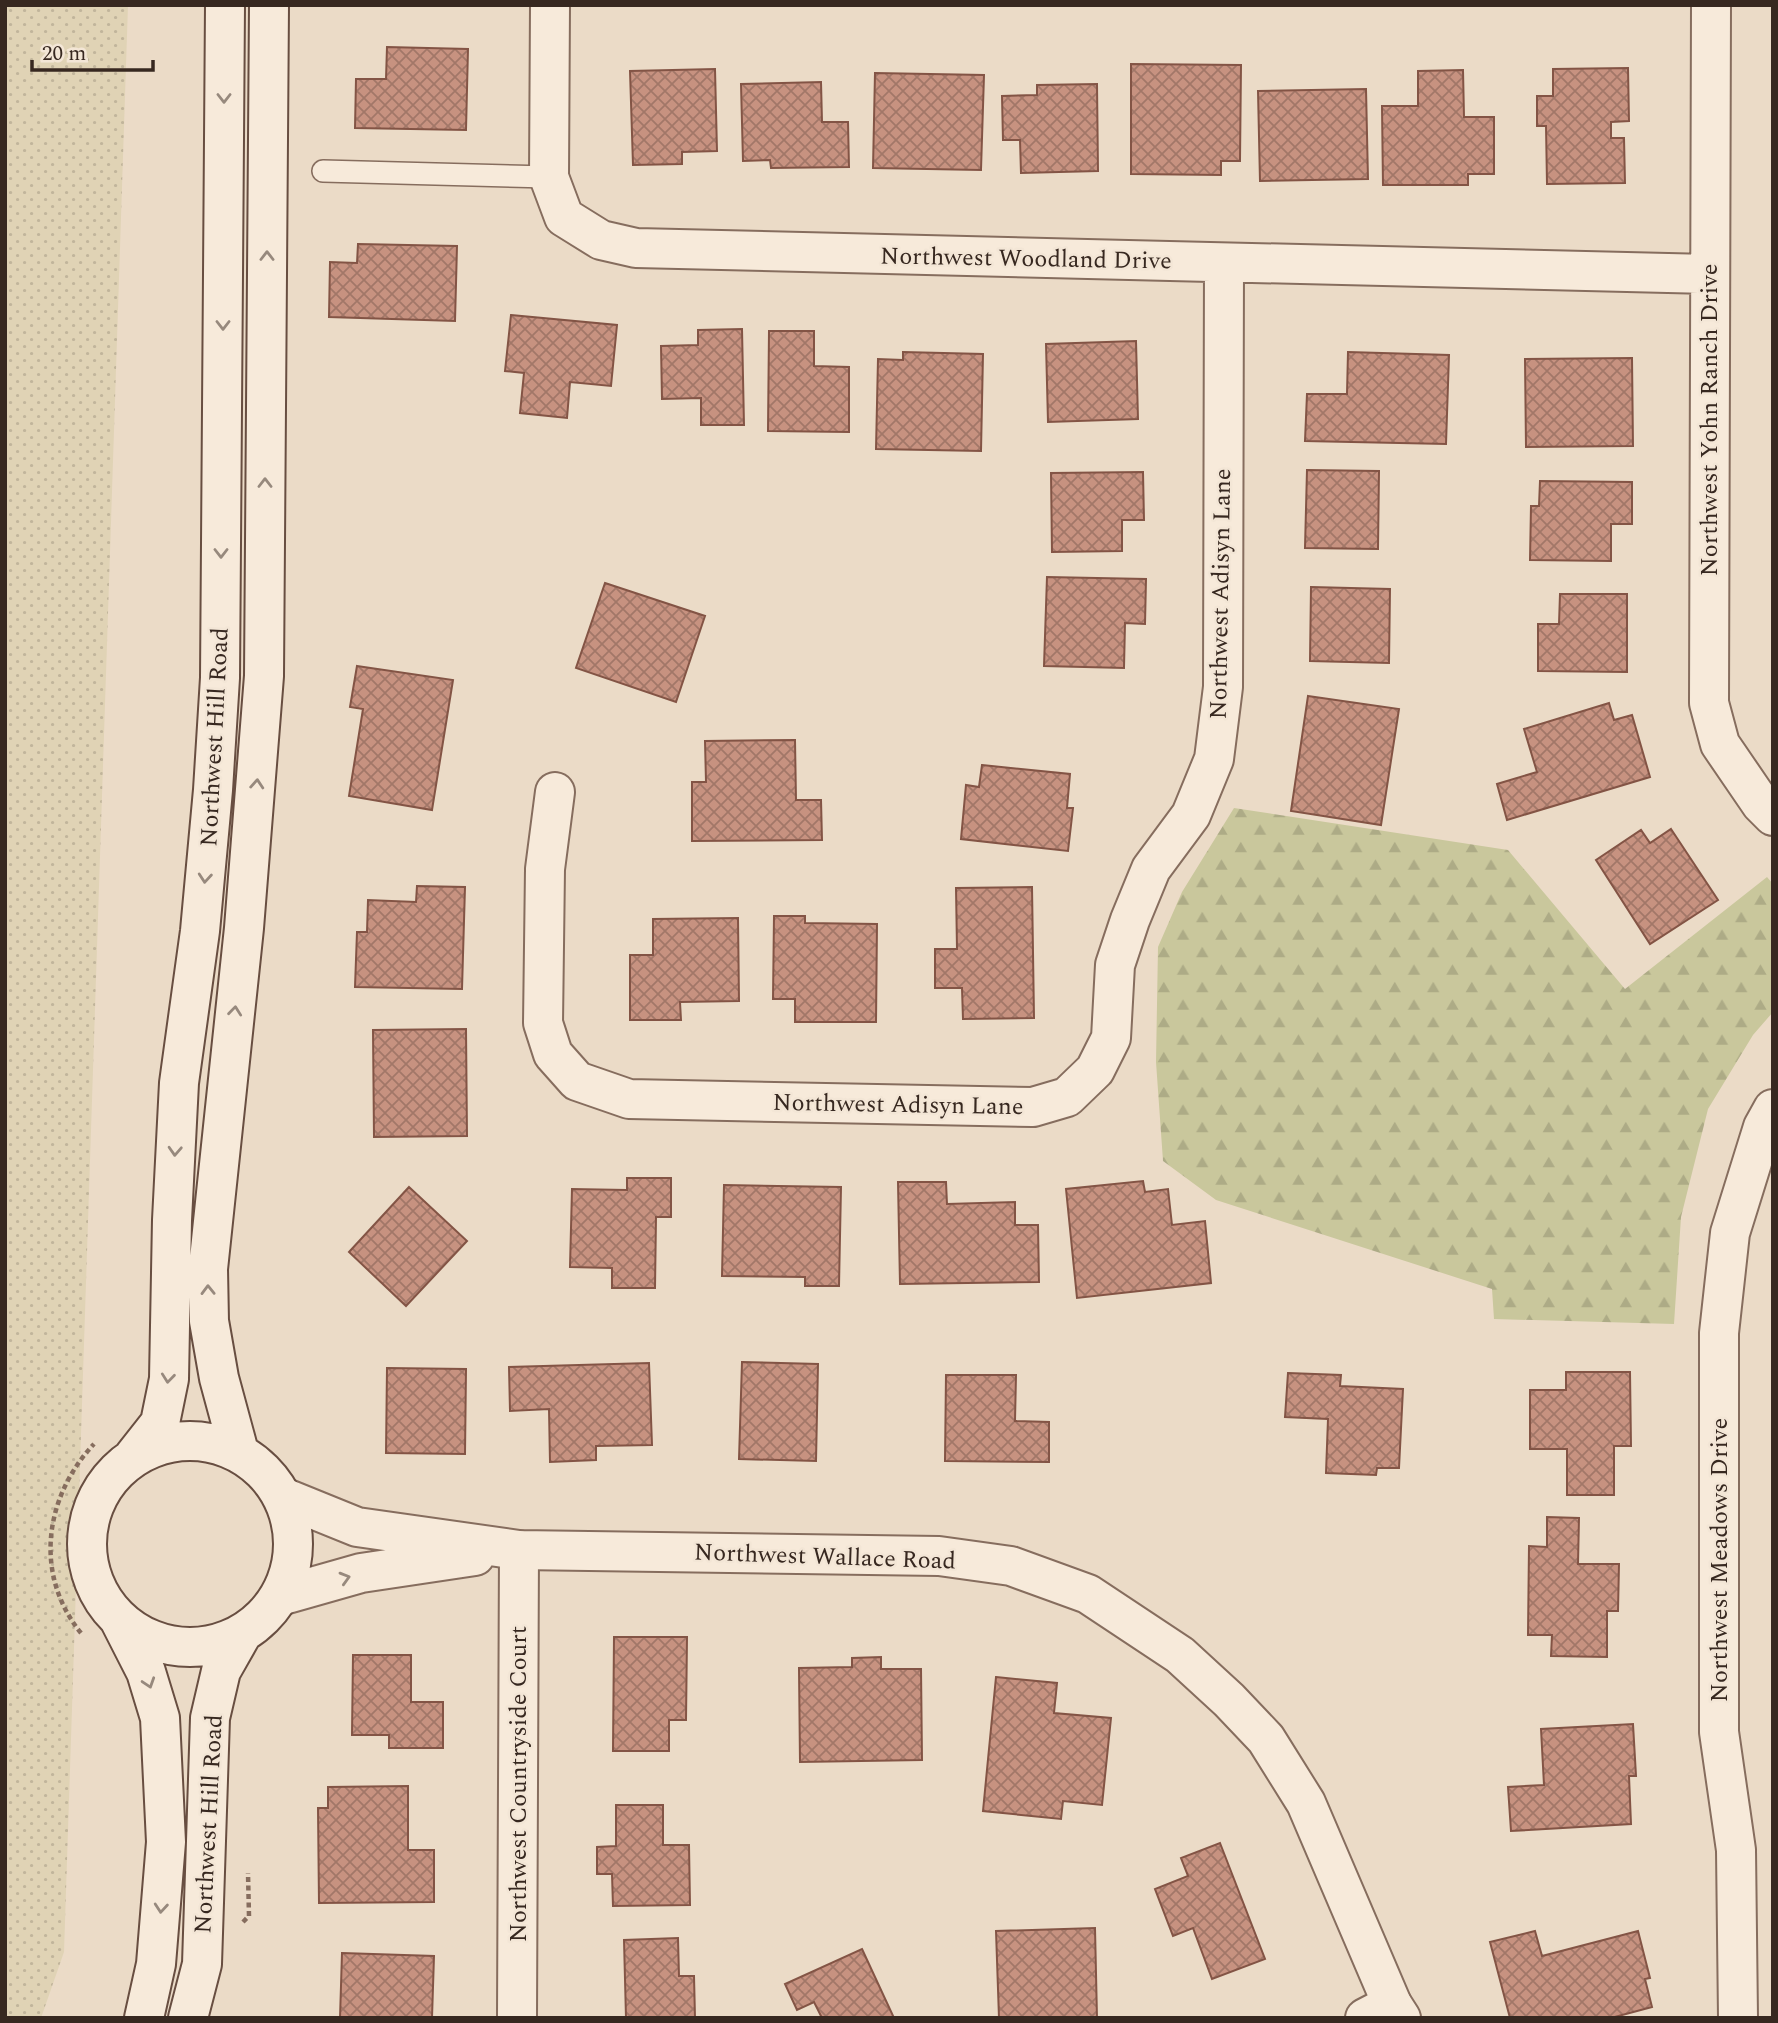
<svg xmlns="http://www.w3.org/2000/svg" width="1778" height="2023" viewBox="0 0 1778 2023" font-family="Spectral,serif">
<defs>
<pattern id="farmland-dots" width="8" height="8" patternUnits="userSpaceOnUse" patternTransform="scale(1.75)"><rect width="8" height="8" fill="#e0d3b5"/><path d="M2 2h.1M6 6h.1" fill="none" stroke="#c1b59b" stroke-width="1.8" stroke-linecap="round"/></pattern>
<pattern id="forest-firs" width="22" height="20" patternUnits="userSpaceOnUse" patternTransform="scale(1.75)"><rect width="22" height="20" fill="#c9c79c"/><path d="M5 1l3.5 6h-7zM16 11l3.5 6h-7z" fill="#adab86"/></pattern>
<pattern id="building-cross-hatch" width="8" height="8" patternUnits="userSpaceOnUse" patternTransform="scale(1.75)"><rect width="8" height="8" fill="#c79280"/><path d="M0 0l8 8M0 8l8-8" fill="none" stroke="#a27768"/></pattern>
</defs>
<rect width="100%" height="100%" fill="#ebdbc7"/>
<path fill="url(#farmland-dots)" d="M 5,5 L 128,5 L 64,1952 L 41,2018 L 5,2018 Z"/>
<path fill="url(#forest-firs)" d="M 1234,808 L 1508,850 L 1625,989 L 1767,877 L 1773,884 L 1773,1012 L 1753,1035 L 1708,1109 L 1681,1217 L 1674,1324 L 1494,1319 L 1492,1289 L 1216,1200 L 1163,1161 L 1156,1062 L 1158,947 L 1182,892 Z"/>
<path fill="url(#building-cross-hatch)" stroke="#835445" stroke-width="2" d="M 387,47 L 468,49 L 466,130 L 355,128 L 356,79 L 386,79 Z
M 1131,64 L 1241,65 L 1240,161 L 1221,161 L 1221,175 L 1131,174 Z
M 1628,68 L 1629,121 L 1611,122 L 1611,138 L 1624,138 L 1625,183 L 1547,184 L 1546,126 L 1537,126 L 1537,96 L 1553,96 L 1553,69 Z
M 715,69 L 717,151 L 682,152 L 682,164 L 633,165 L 630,71 Z
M 1463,70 L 1464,117 L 1494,117 L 1494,174 L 1468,174 L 1468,185 L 1383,185 L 1382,106 L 1418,106 L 1418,71 Z
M 875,73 L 984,75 L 981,170 L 873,168 Z
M 821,82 L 822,122 L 848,122 L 849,167 L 771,168 L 770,160 L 743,161 L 741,84 Z
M 1097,84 L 1098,171 L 1021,173 L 1020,140 L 1003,140 L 1002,96 L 1037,95 L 1037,85 Z
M 1366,89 L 1368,179 L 1260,181 L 1258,91 Z
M 358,244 L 457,246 L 455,321 L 329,317 L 330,262 L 357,263 Z
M 511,315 L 617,325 L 611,386 L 570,382 L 567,418 L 520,413 L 524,373 L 505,371 Z
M 742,329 L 744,425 L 701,425 L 701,398 L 662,399 L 661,346 L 698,345 L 698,330 Z
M 769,331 L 814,331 L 814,366 L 849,367 L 849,432 L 768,431 Z
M 1136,341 L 1138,419 L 1048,422 L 1046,344 Z
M 903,352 L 983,354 L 981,451 L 876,449 L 878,359 L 903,360 Z
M 1348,352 L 1449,355 L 1446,444 L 1305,441 L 1307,394 L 1347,394 Z
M 1632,358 L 1633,446 L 1526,447 L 1525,359 Z
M 1307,470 L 1379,471 L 1378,549 L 1305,548 Z
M 1143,472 L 1144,520 L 1122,520 L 1122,551 L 1052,552 L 1051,473 Z
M 1540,481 L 1632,482 L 1632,524 L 1611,524 L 1611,561 L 1530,560 L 1531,506 L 1539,506 Z
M 1047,577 L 1146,579 L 1145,624 L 1125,623 L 1124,668 L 1044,666 Z
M 605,583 L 705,616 L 676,702 L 576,668 Z
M 1311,587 L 1390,589 L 1389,663 L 1310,661 Z
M 1560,594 L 1627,594 L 1627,672 L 1538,671 L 1538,624 L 1559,624 Z
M 357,666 L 453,680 L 432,810 L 349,796 L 363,709 L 350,707 Z
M 1308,696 L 1399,709 L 1381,825 L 1291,811 Z
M 1609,703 L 1614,720 L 1632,715 L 1650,777 L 1507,820 L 1497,784 L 1537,772 L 1524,729 Z
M 795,740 L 796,800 L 821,800 L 822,840 L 692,841 L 692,782 L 706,782 L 705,741 Z
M 982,765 L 1070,774 L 1067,808 L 1073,808 L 1068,851 L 961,839 L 966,785 L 979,787 Z
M 1671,829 L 1718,900 L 1650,944 L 1596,860 L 1641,830 L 1650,843 Z
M 417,886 L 465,887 L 462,989 L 355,987 L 357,932 L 367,932 L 368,900 L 416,902 Z
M 1032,887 L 1034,1018 L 963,1019 L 962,988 L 935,988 L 935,949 L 957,949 L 956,888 Z
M 774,916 L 805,916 L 805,923 L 877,924 L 876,1022 L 795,1022 L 795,999 L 773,999 Z
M 738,918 L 739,1001 L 680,1002 L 681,1020 L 630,1020 L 630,955 L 653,955 L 653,919 Z
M 466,1029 L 467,1136 L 374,1137 L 373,1030 Z
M 627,1178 L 671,1178 L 671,1217 L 656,1217 L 655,1288 L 612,1288 L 612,1268 L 570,1267 L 572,1189 L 627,1190 Z
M 1143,1181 L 1145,1192 L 1168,1189 L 1172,1225 L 1205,1221 L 1211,1283 L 1077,1298 L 1066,1189 Z
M 898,1182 L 946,1182 L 947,1204 L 1015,1202 L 1015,1225 L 1038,1225 L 1039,1282 L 900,1284 Z
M 724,1185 L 841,1187 L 839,1286 L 805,1286 L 805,1277 L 722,1276 Z
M 409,1187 L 467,1241 L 406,1306 L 349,1252 Z
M 742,1362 L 818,1364 L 816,1461 L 739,1459 Z
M 649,1363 L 652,1445 L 596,1446 L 596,1460 L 550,1462 L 549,1409 L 510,1411 L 509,1367 Z
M 387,1368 L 466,1369 L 465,1454 L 386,1453 Z
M 1566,1372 L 1630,1372 L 1631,1446 L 1614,1446 L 1614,1495 L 1567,1495 L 1567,1449 L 1530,1449 L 1530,1390 L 1566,1390 Z
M 1288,1373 L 1341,1375 L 1340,1386 L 1403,1389 L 1399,1468 L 1377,1468 L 1376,1475 L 1326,1473 L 1328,1419 L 1285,1417 Z
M 946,1375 L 1016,1375 L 1015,1421 L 1049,1422 L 1049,1462 L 945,1461 Z
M 1547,1517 L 1579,1518 L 1578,1564 L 1619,1564 L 1618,1611 L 1607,1611 L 1607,1657 L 1551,1656 L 1552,1635 L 1528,1635 L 1529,1546 L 1547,1547 Z
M 614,1637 L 687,1637 L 686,1720 L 669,1720 L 669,1751 L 613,1751 Z
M 353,1655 L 411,1655 L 411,1702 L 443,1702 L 443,1748 L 389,1748 L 389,1735 L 352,1735 Z
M 881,1657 L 881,1669 L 921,1669 L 922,1760 L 800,1762 L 799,1668 L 852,1667 L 852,1658 Z
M 996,1677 L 1057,1683 L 1054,1713 L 1111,1718 L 1102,1805 L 1063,1801 L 1061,1819 L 983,1811 Z
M 1633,1724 L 1636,1776 L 1629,1776 L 1631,1824 L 1511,1831 L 1508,1787 L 1544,1785 L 1541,1729 Z
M 408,1786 L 408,1850 L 434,1850 L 434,1902 L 319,1903 L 318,1808 L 328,1808 L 328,1787 Z
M 616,1805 L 663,1805 L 663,1845 L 689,1845 L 690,1905 L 613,1906 L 612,1874 L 597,1874 L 597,1847 L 616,1846 Z
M 1220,1843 L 1265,1959 L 1212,1979 L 1193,1928 L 1173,1936 L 1155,1889 L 1188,1876 L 1181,1858 Z
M 1095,1928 L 1097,2018 L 999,2018 L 996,1931 Z
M 1535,1931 L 1542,1956 L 1638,1931 L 1650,1978 L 1645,1979 L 1652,2007 L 1611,2018 L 1510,2018 L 1490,1942 Z
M 678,1938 L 679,1976 L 694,1976 L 695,2018 L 626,2018 L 624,1940 Z
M 862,1949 L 894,2018 L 822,2018 L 814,2002 L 797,2010 L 785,1984 Z
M 342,1953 L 434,1956 L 432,2018 L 340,2018 Z"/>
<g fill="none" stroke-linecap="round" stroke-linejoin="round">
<defs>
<path id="service" d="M 323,171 L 549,177"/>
<path id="minor" d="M 550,5 L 549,177 L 564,217 L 601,240 L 636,248 L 1709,274
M 1711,5 L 1709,703 L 1720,744 L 1761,804 L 1773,816
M 555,792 L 545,869 L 543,1023 L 553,1054 L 577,1081 L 629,1099 L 1033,1107 L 1067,1097 L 1095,1070 L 1111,1038 L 1115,965 L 1130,920 L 1151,869 L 1191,815 L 1214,759 L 1223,687 L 1224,263
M 517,2018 L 519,1550
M 1365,2018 L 1392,2004
M 1738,2018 L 1736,1850 L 1719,1732 L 1719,1333 L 1730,1233 L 1763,1127 L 1773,1109"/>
<path id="tertiary" d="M 283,1497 L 357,1527 L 519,1550 L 939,1556 L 1011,1566 L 1088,1594 L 1180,1655 L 1229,1700 L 1266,1739 L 1306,1803 L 1392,2004 L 1401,2018
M 280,1596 L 361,1573 L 475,1556"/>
<path id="secondary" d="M87 1544a103 103 0 1 1 206 0a103 103 0 1 1-206 0Z
M 239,1452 L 219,1378 L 209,1321 L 208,1269 L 244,928 L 264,676 L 269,5
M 134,1456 L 160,1423 L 169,1379 L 172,1220 L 179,1083 L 200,931 L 213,790 L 220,678 L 225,5
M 120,1621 L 146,1672 L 160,1718 L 166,1842 L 156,1964 L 144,2018
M 188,2018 L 202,1964 L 210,1718 L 221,1671 L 242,1634"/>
</defs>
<use href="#service" stroke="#866d5e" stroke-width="24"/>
<use href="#minor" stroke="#866d5e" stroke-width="42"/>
<use href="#tertiary" stroke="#866d5e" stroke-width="42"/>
<use href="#secondary" stroke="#684e41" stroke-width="42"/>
<path stroke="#866d5e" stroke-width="4.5" stroke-dasharray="5 3.5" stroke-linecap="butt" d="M 81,1633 C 33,1574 45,1496 94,1444
M 243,1922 L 249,1916 L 248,1873"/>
<use href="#service" stroke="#f7eada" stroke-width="21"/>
<use href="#minor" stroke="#f7eada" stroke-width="38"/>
<use href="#tertiary" stroke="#f7eada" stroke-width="38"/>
<use href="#secondary" stroke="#f7eada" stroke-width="38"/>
</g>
<defs><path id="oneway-chevron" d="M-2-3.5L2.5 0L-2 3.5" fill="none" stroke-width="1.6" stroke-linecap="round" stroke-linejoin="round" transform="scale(1.75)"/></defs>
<g stroke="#97897d">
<use href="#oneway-chevron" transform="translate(224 98) rotate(90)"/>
<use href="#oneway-chevron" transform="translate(267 256) rotate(-90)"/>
<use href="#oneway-chevron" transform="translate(223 325) rotate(90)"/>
<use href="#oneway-chevron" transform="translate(265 483) rotate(-90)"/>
<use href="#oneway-chevron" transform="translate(221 553) rotate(90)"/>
<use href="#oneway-chevron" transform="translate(257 784) rotate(-86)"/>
<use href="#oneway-chevron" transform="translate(205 878) rotate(95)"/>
<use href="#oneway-chevron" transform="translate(235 1011) rotate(-84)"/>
<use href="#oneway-chevron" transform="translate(175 1151) rotate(93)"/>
<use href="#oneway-chevron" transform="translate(208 1290) rotate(-91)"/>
<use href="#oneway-chevron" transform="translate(168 1378) rotate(96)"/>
<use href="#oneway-chevron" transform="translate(345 1578) rotate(-16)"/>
<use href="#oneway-chevron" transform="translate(149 1683) rotate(72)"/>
<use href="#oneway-chevron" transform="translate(161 1908) rotate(95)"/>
</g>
<g text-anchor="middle" stroke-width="5" stroke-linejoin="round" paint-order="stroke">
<g font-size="24" fill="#372820" stroke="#f3e6d6">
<text transform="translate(1026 258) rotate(1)" y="8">Northwest Woodland Drive</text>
<text transform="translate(1709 420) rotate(-90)" y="8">Northwest Yohn Ranch Drive</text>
<text transform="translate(1220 594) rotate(-89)" y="8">Northwest Adisyn Lane</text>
<text transform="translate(214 737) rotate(-87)" y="8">Northwest Hill Road</text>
<text transform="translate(898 1104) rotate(1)" y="8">Northwest Adisyn Lane</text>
<text transform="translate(825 1556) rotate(2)" y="8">Northwest Wallace Road</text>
<text transform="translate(1719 1560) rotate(-90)" y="8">Northwest Meadows Drive</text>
<text transform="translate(518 1784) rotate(-90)" y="8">Northwest Countryside Court</text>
<text transform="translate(208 1824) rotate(-87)" y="8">Northwest Hill Road</text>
</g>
</g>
<rect width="1778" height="2023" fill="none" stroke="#372820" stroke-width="14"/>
<path d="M32 60v10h121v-10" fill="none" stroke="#372820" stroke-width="3.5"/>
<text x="42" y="60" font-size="21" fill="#372820" stroke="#f3e6d6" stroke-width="5" paint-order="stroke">20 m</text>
</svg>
